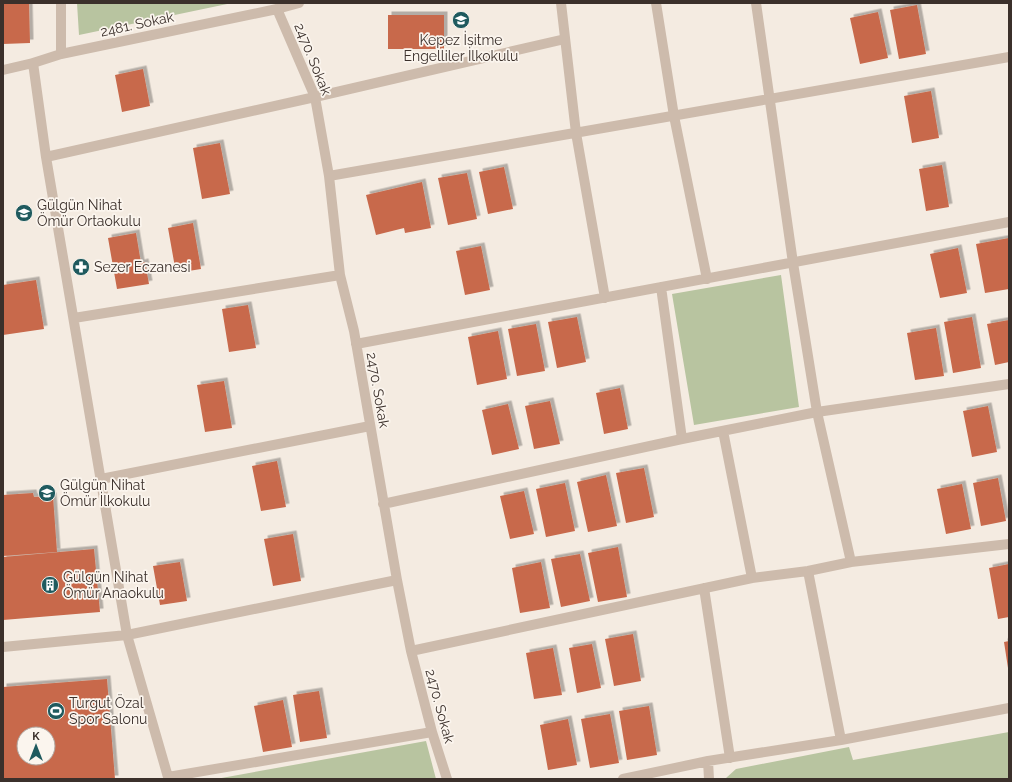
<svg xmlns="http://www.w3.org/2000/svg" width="1012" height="782" viewBox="0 0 1012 782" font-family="Raleway,sans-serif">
<defs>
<filter id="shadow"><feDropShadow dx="3.5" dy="-3.5" stdDeviation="0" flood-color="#0004"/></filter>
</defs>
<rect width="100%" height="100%" fill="#f4ebe1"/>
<path fill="#b8c4a0" d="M 77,3 L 232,3 L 79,35 Z
M 781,275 L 799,407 L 694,425 L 672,294 Z
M 1009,732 L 1009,779 L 726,779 L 726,778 L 736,769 L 849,747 L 853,760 Z
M 426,741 L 436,779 L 216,779 Z"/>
<path fill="#c8694b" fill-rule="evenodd" filter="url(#shadow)" d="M 3,3 L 29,3 L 30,43 L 3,44 Z
M 917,5 L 926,54 L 899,59 L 890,10 Z
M 878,12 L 888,58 L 860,64 L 850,18 Z
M 388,15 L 444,15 L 444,49 L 388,49 Z
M 143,69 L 150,106 L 122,112 L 115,75 Z
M 931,91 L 939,138 L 912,143 L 904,96 Z
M 220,143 L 230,194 L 202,199 L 193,148 Z
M 942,165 L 949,207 L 926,211 L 919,169 Z
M 504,167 L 513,209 L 488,214 L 479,172 Z
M 467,173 L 477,219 L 448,225 L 438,178 Z
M 422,182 L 431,228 L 405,233 L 404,228 L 376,235 L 366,195 Z
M 193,223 L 201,269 L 176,273 L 168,228 Z
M 136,233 L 141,263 L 145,262 L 149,284 L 117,289 L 108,238 Z
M 1009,238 L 1009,289 L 985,293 L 976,244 Z
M 481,246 L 490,290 L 465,295 L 456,251 Z
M 958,248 L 967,293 L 940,298 L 930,254 Z
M 36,280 L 44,329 L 3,335 L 3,285 Z
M 248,305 L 256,348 L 229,352 L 222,309 Z
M 577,317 L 586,362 L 557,368 L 548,322 Z
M 972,317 L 981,368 L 953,373 L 944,322 Z
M 1009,320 L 1009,362 L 995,365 L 987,324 Z
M 536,324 L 545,371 L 517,376 L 508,329 Z
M 936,328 L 944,376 L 915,380 L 907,333 Z
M 498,331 L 507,379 L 477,385 L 468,337 Z
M 224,381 L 232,428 L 205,432 L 197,385 Z
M 620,388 L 628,429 L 604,434 L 596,393 Z
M 550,401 L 560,444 L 534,449 L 525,406 Z
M 508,404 L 519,449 L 492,455 L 482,410 Z
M 988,406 L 997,452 L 972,457 L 963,411 Z
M 277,461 L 286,507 L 261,511 L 252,466 Z
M 644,468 L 654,517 L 626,523 L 616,473 Z
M 606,475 L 617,526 L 588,532 L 577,482 Z
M 998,478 L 1006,521 L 981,526 L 973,483 Z
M 565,483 L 575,531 L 546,537 L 536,489 Z
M 962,484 L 971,529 L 946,534 L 937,489 Z
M 524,491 L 534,534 L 510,539 L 500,496 Z
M 33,493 L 34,497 L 53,496 L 57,552 L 3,556 L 3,495 Z
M 293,534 L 301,581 L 273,586 L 264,539 Z
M 618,547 L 627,597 L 598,602 L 588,553 Z
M 94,549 L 100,612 L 3,620 L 3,557 Z
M 580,554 L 590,601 L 561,607 L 551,559 Z
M 180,562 L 187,601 L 160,605 L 153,566 Z
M 541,562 L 550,608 L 520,613 L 512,568 Z
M 1009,564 L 1009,617 L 998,619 L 989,568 Z
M 633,634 L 641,681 L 614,686 L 605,639 Z
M 1009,641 L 1009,668 L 1008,668 L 1004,642 Z
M 592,644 L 601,688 L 577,693 L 569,648 Z
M 553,648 L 562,695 L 534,699 L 526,653 Z
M 107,679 L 115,779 L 3,779 L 3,687 ZM 24,734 L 48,734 L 48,758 L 24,758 Z
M 319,691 L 327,738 L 300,742 L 293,695 Z
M 283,700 L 292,747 L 263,752 L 254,706 Z
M 649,706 L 657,755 L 627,760 L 619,711 Z
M 610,714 L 619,763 L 590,768 L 581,719 Z
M 568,719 L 577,765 L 548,770 L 540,725 Z"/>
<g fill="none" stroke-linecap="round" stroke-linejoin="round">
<path stroke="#cdbbac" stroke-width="10" d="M 561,3 L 576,133 L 605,298
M 656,3 L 674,116 L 707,279
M 756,3 L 793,263 L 817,412 L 851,562
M 277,9 L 315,97 L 329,176 L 340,275 L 354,331 L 397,580 L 411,651 L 432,732 L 447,779
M 61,54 L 61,3
M 33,63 L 46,157 L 127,635 L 168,777 L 432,732
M 3,70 L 33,63 L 61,54 L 277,9 L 299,3
M 46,157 L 315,97 L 565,39
M 329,176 L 1009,57
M 661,287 L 682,439
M 74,318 L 340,275
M 356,344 L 1009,222
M 723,431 L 752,578
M 101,479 L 370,426
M 383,504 L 682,439 L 817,412 L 1009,384
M 808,571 L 841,740
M 704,588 L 730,758
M 3,647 L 127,635 L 397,580
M 411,651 L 752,578 L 808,571 L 851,562 L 1009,544
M 708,761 L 709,779
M 623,779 L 708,761 L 841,740 L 1009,708"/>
</g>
<defs>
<symbol id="school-disc" viewBox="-11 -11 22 22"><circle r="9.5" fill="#1f5a5e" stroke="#fbf5ee"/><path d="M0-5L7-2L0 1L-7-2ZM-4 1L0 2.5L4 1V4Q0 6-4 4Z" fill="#fff"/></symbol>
<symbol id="pharmacy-disc" viewBox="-11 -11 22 22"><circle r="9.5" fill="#1f5a5e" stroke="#fbf5ee"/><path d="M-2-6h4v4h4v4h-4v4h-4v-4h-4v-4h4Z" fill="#fff"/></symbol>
<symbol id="building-disc" viewBox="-11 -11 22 22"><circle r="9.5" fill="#1f5a5e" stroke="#fbf5ee"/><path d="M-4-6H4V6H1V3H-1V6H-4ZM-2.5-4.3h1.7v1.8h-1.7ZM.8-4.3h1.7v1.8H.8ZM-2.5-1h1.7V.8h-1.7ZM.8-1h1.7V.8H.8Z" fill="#fff"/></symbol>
<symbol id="stadium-disc" viewBox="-11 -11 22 22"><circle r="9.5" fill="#1f5a5e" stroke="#fbf5ee"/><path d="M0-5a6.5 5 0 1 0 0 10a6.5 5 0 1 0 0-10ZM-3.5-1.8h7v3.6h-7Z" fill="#fff"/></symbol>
</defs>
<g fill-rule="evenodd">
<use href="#school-disc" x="451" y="10" width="20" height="20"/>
<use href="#school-disc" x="14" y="203" width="20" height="20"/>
<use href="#pharmacy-disc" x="71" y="257" width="20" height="20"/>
<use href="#school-disc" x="37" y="483" width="20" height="20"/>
<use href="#building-disc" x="40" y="575" width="20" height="20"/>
<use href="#stadium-disc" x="46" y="701" width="20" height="20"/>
</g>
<g text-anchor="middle" stroke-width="3.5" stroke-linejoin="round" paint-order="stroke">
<g font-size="14" fill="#3b302b" stroke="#fbf5ee">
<text transform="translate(137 24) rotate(-12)" y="5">2481. Sokak</text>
<text transform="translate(313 59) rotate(68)" y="5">2470. Sokak</text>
<text transform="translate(378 390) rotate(80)" y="5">2470. Sokak</text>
<text transform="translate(440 706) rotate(75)" y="5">2470. Sokak</text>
</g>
<g font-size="14" fill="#3b302b" stroke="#fbf5ee" text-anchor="start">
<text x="461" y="45" text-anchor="middle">Kepez İşitme<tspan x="461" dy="16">Engelliler İlkokulu</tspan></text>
<text x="37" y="210">Gülgün Nihat<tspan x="37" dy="16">Ömür Ortaokulu</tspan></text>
<text x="94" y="272">Sezer Eczanesi</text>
<text x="60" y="490">Gülgün Nihat<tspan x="60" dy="16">Ömür İlkokulu</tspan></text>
<text x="63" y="582">Gülgün Nihat<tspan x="63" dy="16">Ömür Anaokulu</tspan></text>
<text x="69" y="708">Turgut Özal<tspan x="69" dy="16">Spor Salonu</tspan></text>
</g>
</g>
<rect width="1012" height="782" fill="none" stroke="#3b302b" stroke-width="8"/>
<g transform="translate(36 746)"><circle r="19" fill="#fbf5ee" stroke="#aea6a0"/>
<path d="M0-3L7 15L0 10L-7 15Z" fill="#1f5a5e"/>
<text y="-6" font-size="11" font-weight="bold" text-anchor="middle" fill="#3b302b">K</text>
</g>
</svg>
